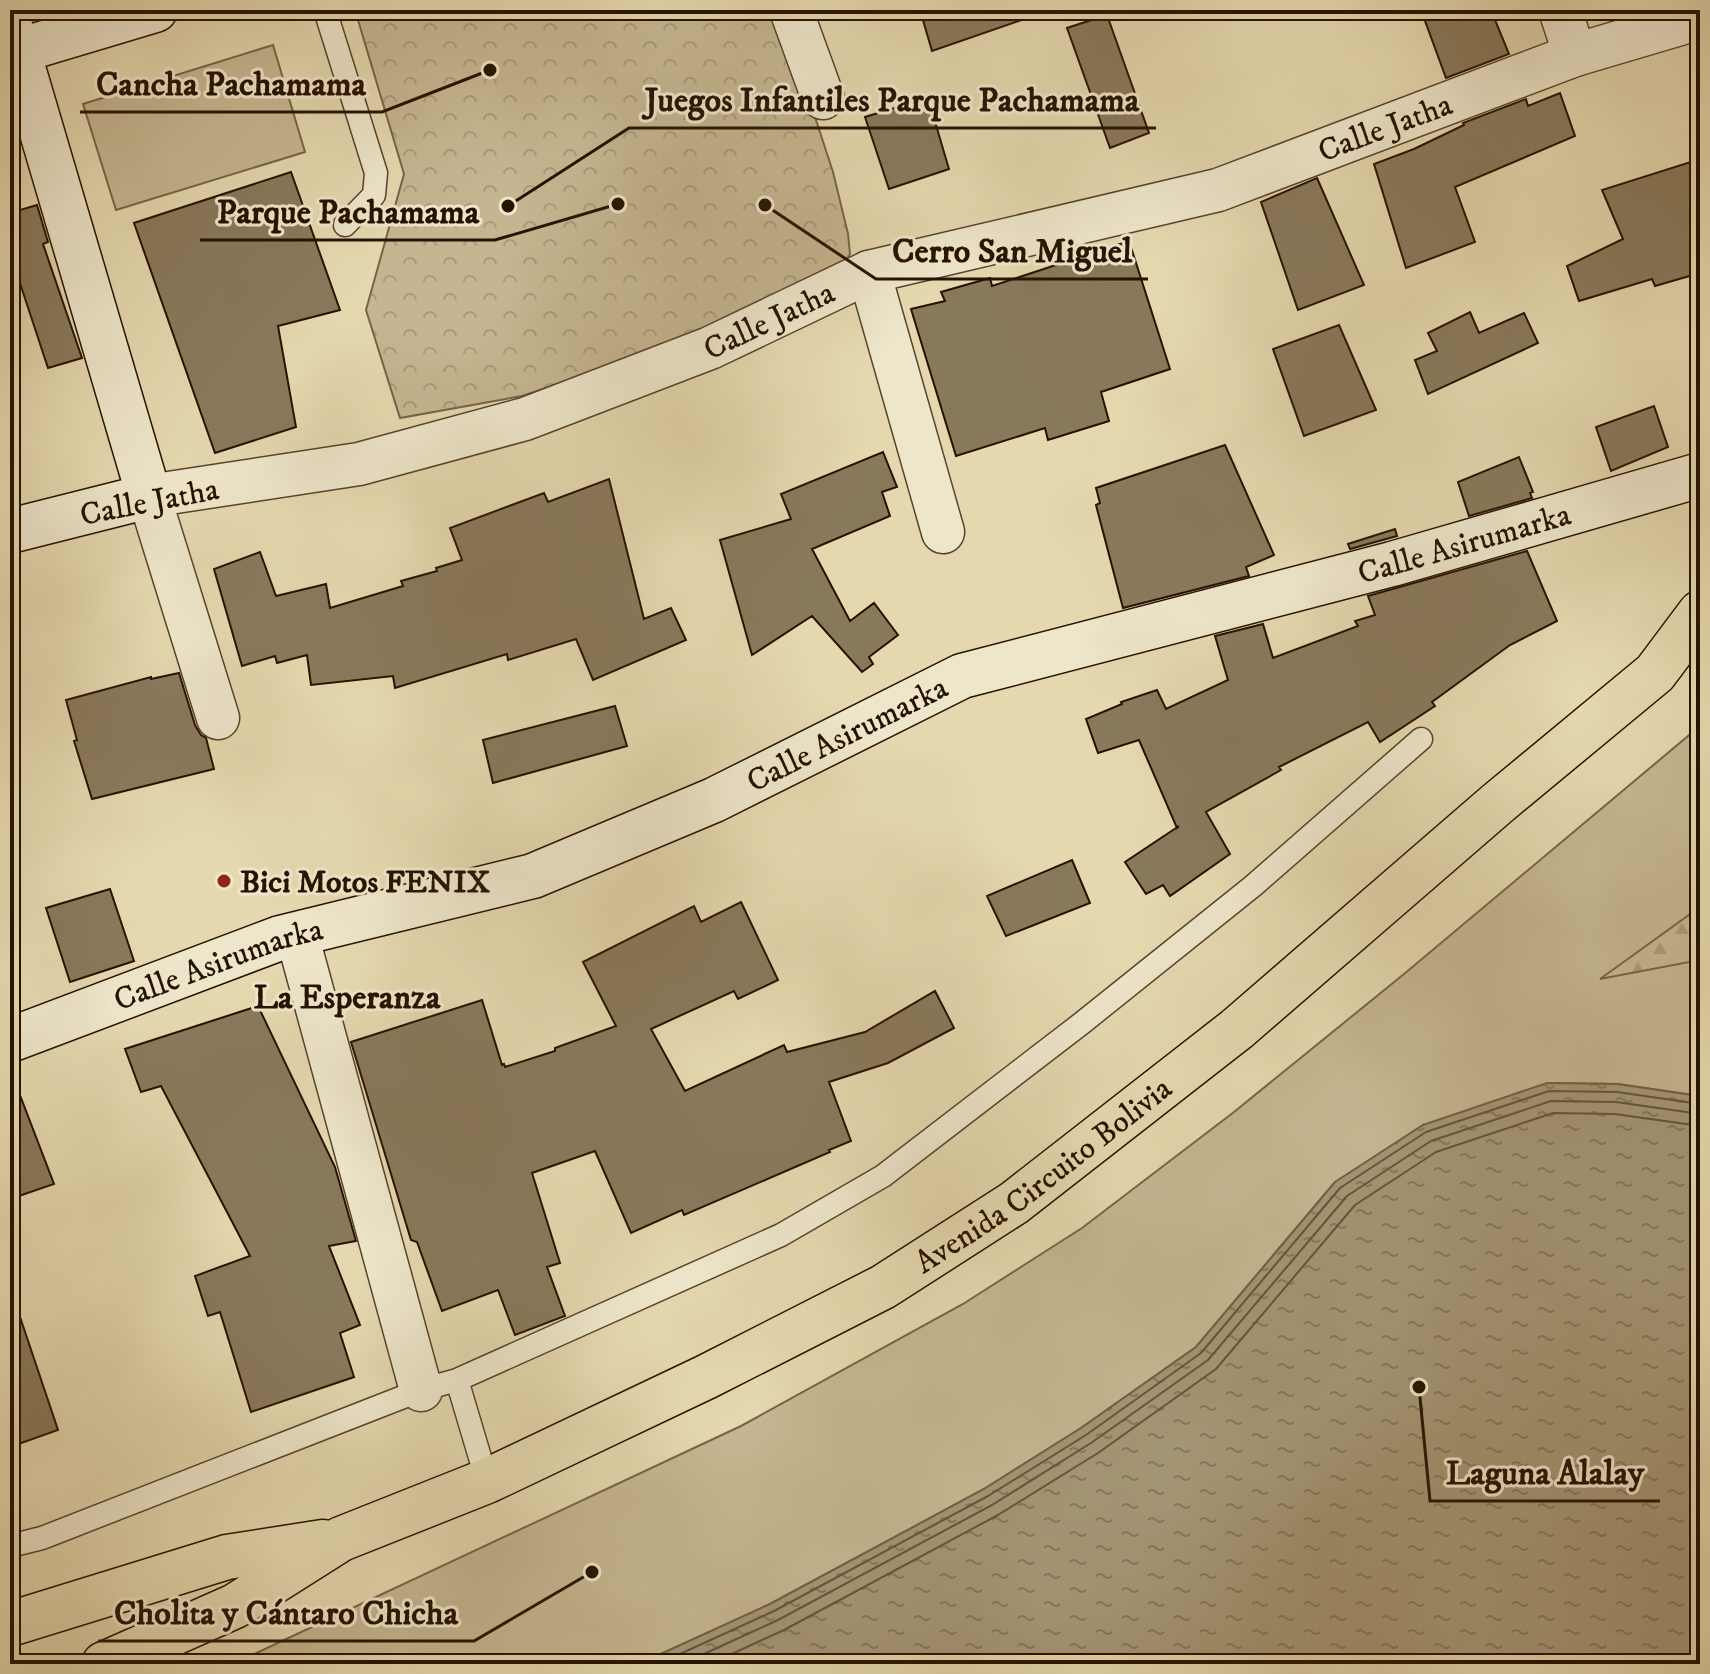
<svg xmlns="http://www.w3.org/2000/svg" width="1710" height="1674" viewBox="0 0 1710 1674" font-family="'IM FELL DW Pica',serif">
<defs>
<pattern id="forest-firs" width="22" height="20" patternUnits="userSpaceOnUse" patternTransform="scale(2)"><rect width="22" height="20" fill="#c5b691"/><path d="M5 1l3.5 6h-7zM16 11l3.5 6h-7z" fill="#a99b7b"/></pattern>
<pattern id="park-crowns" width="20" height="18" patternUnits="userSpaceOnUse" patternTransform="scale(2)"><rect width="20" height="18" fill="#c5b691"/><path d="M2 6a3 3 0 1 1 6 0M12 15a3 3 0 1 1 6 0" fill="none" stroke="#a99b7b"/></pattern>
<pattern id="water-ripples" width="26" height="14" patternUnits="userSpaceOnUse" patternTransform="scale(2)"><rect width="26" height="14" fill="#a49574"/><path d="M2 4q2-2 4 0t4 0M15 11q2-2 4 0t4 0" fill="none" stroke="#85785d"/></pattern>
</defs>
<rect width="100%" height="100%" fill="#e5d8af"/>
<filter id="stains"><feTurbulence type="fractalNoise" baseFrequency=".0025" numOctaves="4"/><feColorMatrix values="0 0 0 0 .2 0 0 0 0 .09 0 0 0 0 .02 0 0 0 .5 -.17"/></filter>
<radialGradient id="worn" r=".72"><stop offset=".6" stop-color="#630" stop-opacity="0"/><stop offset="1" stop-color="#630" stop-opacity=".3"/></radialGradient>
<path fill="#c5b691" stroke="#766448" stroke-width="2" d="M 273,45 L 305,152 L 116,210 L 83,104 Z
M 1700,726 L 1700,1096 L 1618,1084 L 1548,1083 L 1335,1182 L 1196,1347 L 1081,1428 L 984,1489 L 770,1604 L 639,1664 L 233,1664 L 741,1426 L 963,1304 L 1082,1228 L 1234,1112 L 1404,974 Z"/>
<path fill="url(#forest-firs)" stroke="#766448" stroke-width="2" d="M 1700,907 L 1700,960 L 1600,979 Z"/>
<path fill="url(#park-crowns)" stroke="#766448" stroke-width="2" d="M 355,10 L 780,10 L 833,172 L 848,234 L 850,254 L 844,264 L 687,341 L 522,396 L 400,418 L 366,310 L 404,174 Z"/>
<path fill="url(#water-ripples)" stroke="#726146" stroke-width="2" d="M 1547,1083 L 1617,1084 L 1700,1096 L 1700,1664 L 639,1664 L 770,1604 L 984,1489 L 1081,1428 L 1196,1347 L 1335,1182 L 1423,1125 Z"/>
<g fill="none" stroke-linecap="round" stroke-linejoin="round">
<path stroke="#65543a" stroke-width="2" d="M 658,1664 L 774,1611 L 988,1496 L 1086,1435 L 1201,1353 L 1340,1188 L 1426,1132 L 1549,1091 L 1617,1092 L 1700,1104
M 682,1664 L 778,1620 L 992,1505 L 1091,1443 L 1208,1360 L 1347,1196 L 1431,1141 L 1551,1101 L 1616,1102 L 1700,1114
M 710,1664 L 784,1630 L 998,1515 L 1098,1453 L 1216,1369 L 1355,1205 L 1436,1152 L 1553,1113 L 1615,1114 L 1700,1126"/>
</g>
<path fill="#89795b" stroke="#261200" stroke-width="2" d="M 920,10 L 1032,10 L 1033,16 L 932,51 Z
M 1421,10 L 1491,10 L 1509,54 L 1446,78 Z
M 1107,15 L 1149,133 L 1110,148 L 1067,28 Z
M 1560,93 L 1575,136 L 1455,187 L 1475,242 L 1406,268 L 1374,164 L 1414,149 L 1464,125 L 1463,123 L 1526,99 L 1528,106 Z
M 928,98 L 949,169 L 889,189 L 865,117 Z
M 1700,159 L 1700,273 L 1655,286 L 1652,279 L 1579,301 L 1567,266 L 1623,239 L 1602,190 Z
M 291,172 L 340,310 L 278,326 L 296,427 L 215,453 L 134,223 Z
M 1317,178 L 1364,285 L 1298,310 L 1261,202 Z
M 37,205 L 48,242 L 43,244 L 82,358 L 48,368 L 10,253 L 10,213 Z
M 1129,241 L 1170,369 L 1101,392 L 1109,421 L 1048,440 L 1045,428 L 956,456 L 911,309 L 945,301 L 941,292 L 990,278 L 992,286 Z
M 1470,312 L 1479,333 L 1524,313 L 1538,343 L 1428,394 L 1415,360 L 1437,351 L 1428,333 Z
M 1339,325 L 1376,410 L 1304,436 L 1273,349 Z
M 1654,406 L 1668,447 L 1611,471 L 1596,427 Z
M 1225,445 L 1274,555 L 1246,567 L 1249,576 L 1123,608 L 1096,505 L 1100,503 L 1096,488 Z
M 883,452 L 897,487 L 882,492 L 890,516 L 812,549 L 850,621 L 874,603 L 898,635 L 869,657 L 873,664 L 862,672 L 812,616 L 752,655 L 720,540 L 791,519 L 781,494 Z
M 1519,457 L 1533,492 L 1530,493 L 1532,498 L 1469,516 L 1458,482 Z
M 609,479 L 644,619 L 671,608 L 686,640 L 593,680 L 576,639 L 508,660 L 507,654 L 395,688 L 393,676 L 311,685 L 307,655 L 277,663 L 275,656 L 242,666 L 214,569 L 260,552 L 276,596 L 326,584 L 330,608 L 403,586 L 401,581 L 437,571 L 436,568 L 462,560 L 450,528 L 544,493 L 548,502 Z
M 1395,529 L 1397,536 L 1350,549 L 1348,544 Z
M 1527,551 L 1557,621 L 1510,645 L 1432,702 L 1435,706 L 1380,742 L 1368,722 L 1279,767 L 1281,770 L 1206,812 L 1230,854 L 1170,896 L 1163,885 L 1146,894 L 1125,862 L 1179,826 L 1177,828 L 1139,740 L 1098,753 L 1086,719 L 1122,704 L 1121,702 L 1157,690 L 1166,709 L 1228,680 L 1215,636 L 1263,624 L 1273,658 L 1358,626 L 1355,621 L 1375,615 L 1368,596 Z
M 179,673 L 195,725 L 201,735 L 206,738 L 214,769 L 92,799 L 74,741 L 77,740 L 66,700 L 151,677 L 151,679 Z
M 615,706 L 627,746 L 493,783 L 483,740 Z
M 1072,860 L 1090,903 L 1006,936 L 987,896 Z
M 110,889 L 134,961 L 70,982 L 46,908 Z
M 741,902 L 778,980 L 738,999 L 734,991 L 651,1029 L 685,1091 L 784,1045 L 787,1052 L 865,1032 L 935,991 L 954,1028 L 888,1063 L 829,1082 L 851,1141 L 829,1150 L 830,1152 L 684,1215 L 682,1210 L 631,1233 L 595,1151 L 532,1173 L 560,1263 L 547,1267 L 565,1316 L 515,1335 L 498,1290 L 442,1311 L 417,1242 L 411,1240 L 351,1042 L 482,1000 L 502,1065 L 504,1064 L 505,1067 L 555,1051 L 555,1048 L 616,1026 L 583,962 L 694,906 L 701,922 Z
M 258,1006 L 335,1167 L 356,1241 L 329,1246 L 360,1325 L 340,1333 L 354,1377 L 251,1412 L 220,1312 L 208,1316 L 195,1276 L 250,1256 L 161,1086 L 141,1092 L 125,1049 Z
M 10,1077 L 13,1077 L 54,1184 L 10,1199 Z
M 17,1308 L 58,1430 L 10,1447 L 10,1309 Z"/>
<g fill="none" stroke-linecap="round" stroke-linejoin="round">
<defs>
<path id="lane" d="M 325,10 L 376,173 L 374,195 L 345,225
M 457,1380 L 487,1481
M 10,1546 L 42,1538 L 421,1390 L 457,1380 L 781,1235 L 883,1176 L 1082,1023 L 1253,886 L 1421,739"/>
<g id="street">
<path d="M 791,10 L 823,98"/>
<path d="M 1560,10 L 1575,55"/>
<path d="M 10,22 L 18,51 L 10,53"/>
<path d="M 869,272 L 943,532"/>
<path id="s1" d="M 218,718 L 149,496 L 359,464 L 525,419 L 710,348 L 869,272 L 1218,190 L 1575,55 L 1700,18"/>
<path d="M 297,935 L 421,1390"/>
</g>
<g id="secondary">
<path d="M 10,531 L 149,496 L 18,51 L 155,10"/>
<path id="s2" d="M 10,1040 L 280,938 L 533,876 L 714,800 L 962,676 L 1392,564 L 1700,475"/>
</g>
<g id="highway">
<path d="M 10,1624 L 227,1557 L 323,1542"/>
<path id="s3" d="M 104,1664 L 235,1606 L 341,1539 L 487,1481 L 706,1377 L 883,1287 L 1014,1203 L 1237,1029 L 1498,803 L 1655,673 L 1700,613"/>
</g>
</defs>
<use href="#lane" stroke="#56442c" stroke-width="25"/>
<use href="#street" stroke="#56442c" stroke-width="45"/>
<use href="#secondary" stroke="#261200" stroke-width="47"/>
<use href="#highway" stroke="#261200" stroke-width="47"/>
<use href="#lane" stroke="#eee6cb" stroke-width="22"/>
<use href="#street" stroke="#eee6cb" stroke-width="42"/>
<use href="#secondary" stroke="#eee6cb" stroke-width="44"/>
<use href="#highway" stroke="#e5d8af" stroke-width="44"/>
</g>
<circle fill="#8f2418" stroke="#eee6cb" stroke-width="3" cx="224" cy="881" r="8"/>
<g text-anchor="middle" stroke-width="6" stroke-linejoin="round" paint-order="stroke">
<g font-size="32" fill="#261200" stroke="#eee6cb">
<text dy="11" stroke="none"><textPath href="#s1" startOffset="1528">Calle Jatha</textPath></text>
<text dy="11" stroke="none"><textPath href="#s1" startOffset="880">Calle Jatha</textPath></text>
<text transform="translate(149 501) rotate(-11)" y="11">Calle Jatha</text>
<text dy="11" stroke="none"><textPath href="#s2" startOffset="1542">Calle Asirumarka</textPath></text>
<text dy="11" stroke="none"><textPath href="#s2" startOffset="894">Calle Asirumarka</textPath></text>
<text dy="11" stroke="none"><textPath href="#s2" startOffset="222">Calle Asirumarka</textPath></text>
<text dy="11" stroke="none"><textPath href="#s3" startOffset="1062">Avenida Circuito Bolivia</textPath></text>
</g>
<g font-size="32" font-weight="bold" fill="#261200" stroke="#eee6cb" text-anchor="start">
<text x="240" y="892">Bici Motos FENIX</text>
</g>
<g font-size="34" font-weight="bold" fill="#261200" stroke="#eee6cb">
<text x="347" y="1008">La Esperanza</text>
</g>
</g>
<path fill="none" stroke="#261200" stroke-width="3" d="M490 70L382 112H80M508 206L629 128H1156M618 204L495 240H200M765 205L876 279H1148M1419 1387L1430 1501H1660M592 1572L474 1641H98"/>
<g fill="#261200" stroke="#eee6cb" stroke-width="3">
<circle cx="490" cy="70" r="8"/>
<circle cx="508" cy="206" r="8"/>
<circle cx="618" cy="204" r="8"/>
<circle cx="765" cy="205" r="8"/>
<circle cx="1419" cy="1387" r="8"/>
<circle cx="592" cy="1572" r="8"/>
</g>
<g font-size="34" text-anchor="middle" font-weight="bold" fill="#261200" stroke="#eee6cb" stroke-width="6" stroke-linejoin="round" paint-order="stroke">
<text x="231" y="95">Cancha Pachamama</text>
<text x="892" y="111">Juegos Infantiles Parque Pachamama</text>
<text x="348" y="223">Parque Pachamama</text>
<text x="1012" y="262">Cerro San Miguel</text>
<text x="1545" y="1484">Laguna Alalay</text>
<text x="286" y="1624">Cholita y Cántaro Chicha</text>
</g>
<rect width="1710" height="1674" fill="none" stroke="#e5d8af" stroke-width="40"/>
<rect x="12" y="12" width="1686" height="1650" fill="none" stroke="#261200" stroke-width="4"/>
<rect x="20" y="20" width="1670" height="1634" fill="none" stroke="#261200" stroke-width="2"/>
<rect width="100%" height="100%" filter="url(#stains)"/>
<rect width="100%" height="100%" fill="url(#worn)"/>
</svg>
